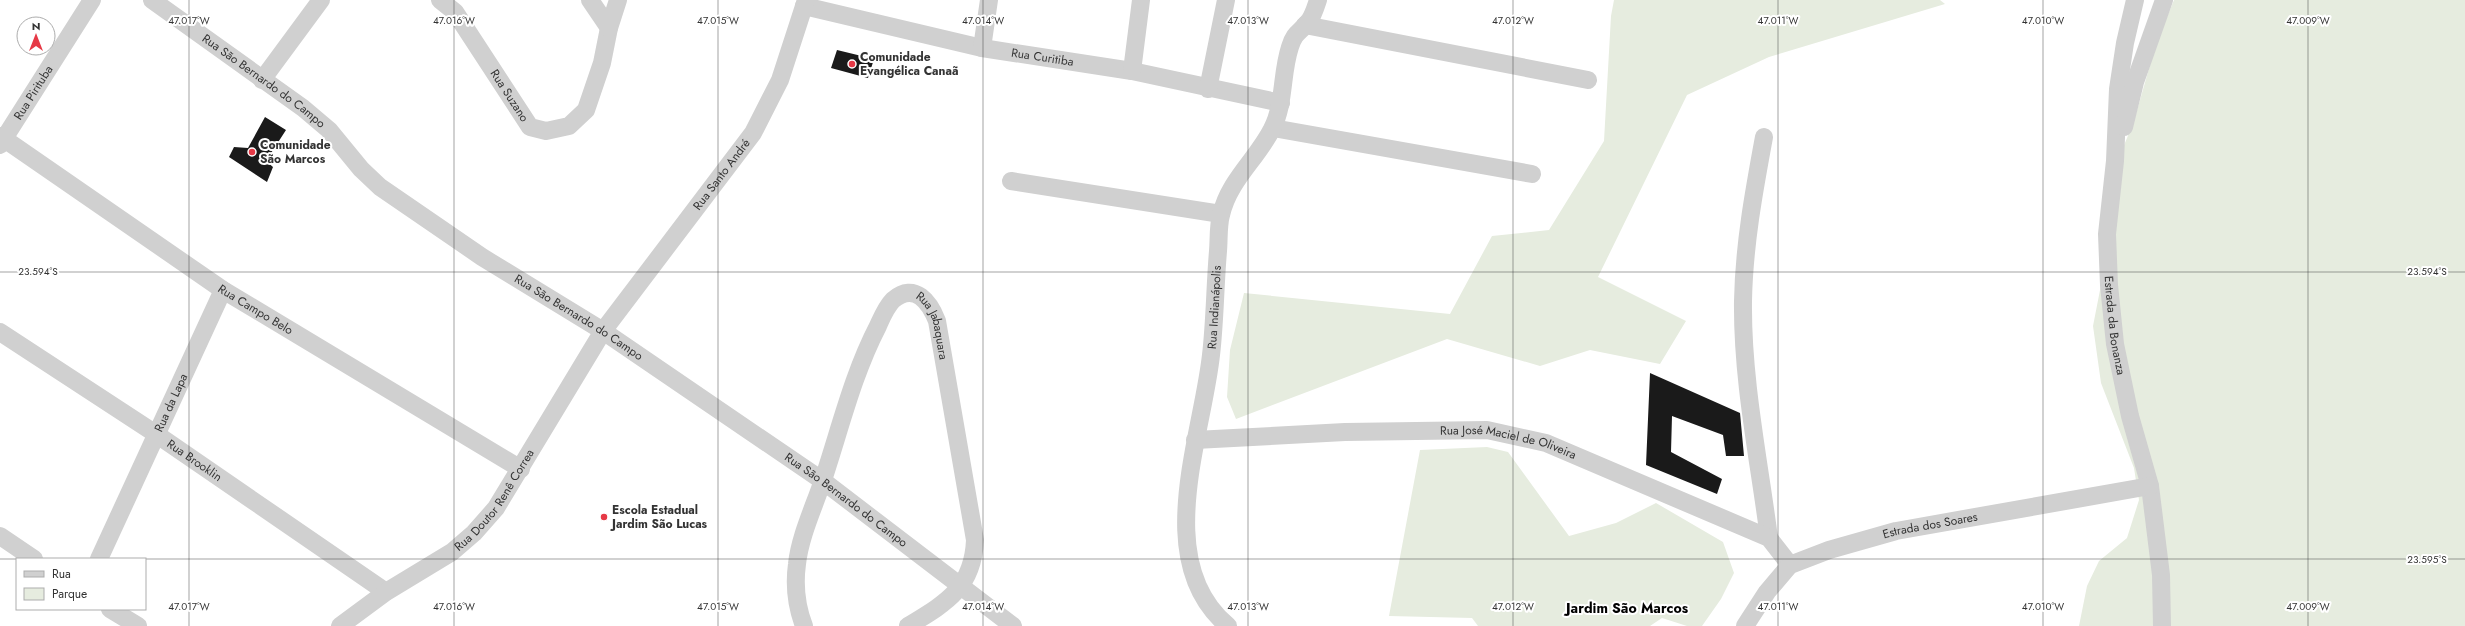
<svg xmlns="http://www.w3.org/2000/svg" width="2465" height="626" viewBox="0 0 2465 626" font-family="Jost,sans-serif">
<rect width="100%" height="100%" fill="#fff"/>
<path fill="#e6ecdf" d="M 1614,0 L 1940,0 L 1945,4 L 1769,57 L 1687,95 L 1598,277 L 1686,321 L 1660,364 L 1590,350 L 1540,366 L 1447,339 L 1236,419 L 1227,397 L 1230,350 L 1244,293 L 1450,314 L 1492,236 L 1549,230 L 1604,141 L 1611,16 Z
M 2174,0 L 2465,0 L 2465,626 L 2079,626 L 2087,586 L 2099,561 L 2127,538 L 2139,500 L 2134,468 L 2101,383 L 2093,326 L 2101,285 L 2113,172 L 2134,121 L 2156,44 Z
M 1487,447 L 1508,452 L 1569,536 L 1616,523 L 1656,503 L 1723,542 L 1734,573 L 1721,599 L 1702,626 L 1687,626 L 1662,618 L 1650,626 L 1478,626 L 1472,618 L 1389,616 L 1420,450 Z"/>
<path fill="#1a1a1a" d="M 837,50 L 874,59 L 868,78 L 831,68 Z
M 265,117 L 286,130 L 266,161 L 273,167 L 267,182 L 229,157 L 234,147 L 248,148 Z
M 1650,373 L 1740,413 L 1744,456 L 1726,456 L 1723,435 L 1672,416 L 1671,452 L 1722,479 L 1717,494 L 1646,465 Z"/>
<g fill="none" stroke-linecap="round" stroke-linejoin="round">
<g stroke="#d0d0d0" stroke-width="18">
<path id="s1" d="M 152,0 L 303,108 L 329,130 L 361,169 L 380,187 L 482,257 L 603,331 L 823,481 L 1013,626"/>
<path id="s2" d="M 440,0 L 455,12 L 530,127 L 546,131 L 569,126 L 586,110 L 602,63 L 609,28 L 618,0"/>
<path d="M 590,0 L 609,28"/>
<path id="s3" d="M 2135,0 L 2125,43 L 2118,89 L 2115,161 L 2107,234 L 2109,285 L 2115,344 L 2130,416 L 2150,486 L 2161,575 L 2162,626"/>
<path id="s4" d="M 804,6 L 982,48 L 1132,71 L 1281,103"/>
<path d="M 1305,25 L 1588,80"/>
<path d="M 982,48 L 989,0"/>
<path d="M 1132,71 L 1141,0"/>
<path d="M 262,80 L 321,0"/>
<path d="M 1208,89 L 1226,0"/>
<path d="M 2124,127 L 2135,82 L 2164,0"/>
<path d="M 1273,128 L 1532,174"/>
<path id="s5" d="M 0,136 L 223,290 L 521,469"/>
<path d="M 1764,137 C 1754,191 1744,245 1743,301 C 1742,380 1759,460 1769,538"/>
<path id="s6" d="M 0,145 L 92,0"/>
<path d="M 1011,181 L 1221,214"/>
<path id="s7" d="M 0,332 L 156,434 L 386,592"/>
<path id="s8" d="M 1195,440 L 1345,432 L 1487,430 L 1546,443 L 1769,538 L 1790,565"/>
<path d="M 0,536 L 34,559"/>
<path id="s9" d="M 99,559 L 223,290"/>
<path d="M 110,609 L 138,626"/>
<path id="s10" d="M 340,626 L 386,592 L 452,552 L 474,533 L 496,508 L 603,331 L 753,133 L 780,80 L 806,0"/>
<path id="s11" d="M 804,626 C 796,605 794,586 797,564 C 800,536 814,507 823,480 C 840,429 853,374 878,326 C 882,317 886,307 893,300 C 915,281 930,303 937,321 L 975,540 C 973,588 946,603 908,626"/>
<path id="s12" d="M 1228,626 C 1151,562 1202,438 1211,355 C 1215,321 1215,286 1218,251 C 1219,240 1218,226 1221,215 C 1229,180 1257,159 1272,129 C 1285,104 1281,74 1290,47 C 1295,31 1300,33 1309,21 C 1313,16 1316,6 1318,0"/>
<path id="s13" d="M 1745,626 L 1767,592 L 1790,565 L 1829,550 L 1896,531 L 2150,486"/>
</g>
</g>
<path fill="none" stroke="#333" stroke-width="1" stroke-opacity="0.45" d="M 189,0 L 189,626M 454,0 L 454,626M 718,0 L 718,626M 983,0 L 983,626M 1248,0 L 1248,626M 1513,0 L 1513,626M 1778,0 L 1778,626M 2043,0 L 2043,626M 2308,0 L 2308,626M 0,272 L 2465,272M 0,559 L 17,559M 145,559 L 2465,559"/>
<g fill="#e63946" stroke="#fff" stroke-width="1.5">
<circle cx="852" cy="64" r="4"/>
<circle cx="252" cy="152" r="4"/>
<circle cx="604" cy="517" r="4"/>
</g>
<g text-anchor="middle" stroke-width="4" stroke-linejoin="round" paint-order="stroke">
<g font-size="12" font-weight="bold" fill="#333" stroke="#fff" text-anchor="start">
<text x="860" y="61">Comunidade<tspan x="860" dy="14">Evangélica Canaã</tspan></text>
<text x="260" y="149">Comunidade<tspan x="260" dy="14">São Marcos</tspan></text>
<text x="612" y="514">Escola Estadual<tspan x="612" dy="14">Jardim São Lucas</tspan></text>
</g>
<g font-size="12" fill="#333" stroke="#fff">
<text dy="4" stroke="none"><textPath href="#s4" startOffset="244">Rua Curitiba</textPath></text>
<text dy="4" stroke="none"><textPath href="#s1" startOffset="138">Rua São Bernardo do Campo</textPath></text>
<text dy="4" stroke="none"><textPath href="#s6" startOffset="62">Rua Pirituba</textPath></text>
<text dy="4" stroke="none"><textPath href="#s2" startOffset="119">Rua Suzano</textPath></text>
<text dy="4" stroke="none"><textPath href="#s10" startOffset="600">Rua Santo André</textPath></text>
<text dy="4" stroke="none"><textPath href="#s12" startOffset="333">Rua Indianápolis</textPath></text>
<text dy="4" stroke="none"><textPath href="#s5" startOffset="309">Rua Campo Belo</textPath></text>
<text dy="4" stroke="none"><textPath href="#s1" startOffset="534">Rua São Bernardo do Campo</textPath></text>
<text dy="4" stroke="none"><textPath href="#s3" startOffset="328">Estrada da Bonanza</textPath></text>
<text dy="4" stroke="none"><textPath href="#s11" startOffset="408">Rua Jabaquara</textPath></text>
<text dy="4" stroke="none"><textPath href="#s9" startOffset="172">Rua da Lapa</textPath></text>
<text dy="4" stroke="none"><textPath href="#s8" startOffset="315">Rua José Maciel de Oliveira</textPath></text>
<text dy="4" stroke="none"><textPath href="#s7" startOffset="233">Rua Brooklin</textPath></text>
<text dy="4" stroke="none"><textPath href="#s10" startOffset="202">Rua Doutor Renê Correa</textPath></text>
<text dy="4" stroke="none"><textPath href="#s1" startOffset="858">Rua São Bernardo do Campo</textPath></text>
<text dy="4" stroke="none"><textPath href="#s13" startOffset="222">Estrada dos Soares</textPath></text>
</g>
<g font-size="14" font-weight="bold" fill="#000" stroke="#fff">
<text x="1627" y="613">Jardim São Marcos</text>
</g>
</g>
<g font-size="10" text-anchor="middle" fill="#333" stroke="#fff" stroke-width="4" stroke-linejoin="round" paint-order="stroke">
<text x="189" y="24">47.017°W</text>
<text x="454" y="24">47.016°W</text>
<text x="718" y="24">47.015°W</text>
<text x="983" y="24">47.014°W</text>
<text x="1248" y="24">47.013°W</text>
<text x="1513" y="24">47.012°W</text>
<text x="1778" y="24">47.011°W</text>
<text x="2043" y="24">47.010°W</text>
<text x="2308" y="24">47.009°W</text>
<text x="38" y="275">23.594°S</text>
<text x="2427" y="275">23.594°S</text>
<text x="2427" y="563">23.595°S</text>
<text x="189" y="610">47.017°W</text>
<text x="454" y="610">47.016°W</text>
<text x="718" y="610">47.015°W</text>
<text x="983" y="610">47.014°W</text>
<text x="1248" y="610">47.013°W</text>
<text x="1513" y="610">47.012°W</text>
<text x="1778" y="610">47.011°W</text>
<text x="2043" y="610">47.010°W</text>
<text x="2308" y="610">47.009°W</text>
</g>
<rect x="16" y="558" width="130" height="52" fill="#ffffff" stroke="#adadad"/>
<rect x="24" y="571" width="20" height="6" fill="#d0d0d0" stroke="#adadad"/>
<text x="52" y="578" font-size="12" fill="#333333">Rua</text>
<rect x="24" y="588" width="20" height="12" fill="#e6ecdf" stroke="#adadad"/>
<text x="52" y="598" font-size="12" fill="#333333">Parque</text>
<g transform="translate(36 36)"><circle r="19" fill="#ffffff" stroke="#adadad"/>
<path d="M0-3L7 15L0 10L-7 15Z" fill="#e63946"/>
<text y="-6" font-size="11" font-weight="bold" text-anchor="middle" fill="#333333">N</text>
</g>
</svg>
